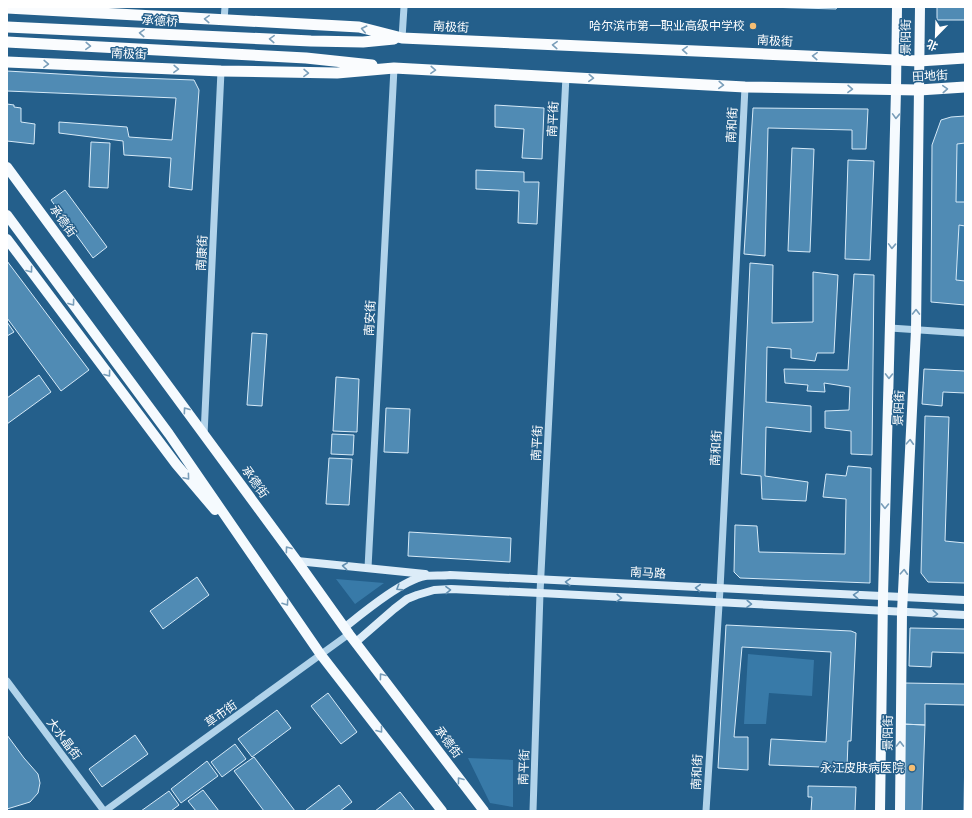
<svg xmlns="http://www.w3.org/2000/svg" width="972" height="818" viewBox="0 0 972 818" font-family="Mulish,'Noto Sans SC',sans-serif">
<rect width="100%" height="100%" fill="#245f8b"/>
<path fill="#387aa8" d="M 965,143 L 965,202 L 956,202 L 957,144 Z
M 959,225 L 965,226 L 965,281 L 956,280 Z
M 336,579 L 384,583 L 355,604 Z
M 748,654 L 814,660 L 812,696 L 769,693 L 766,724 L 744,724 Z
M 468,758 L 513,760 L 513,807 L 490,803 Z"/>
<path fill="#508bb4" stroke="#d6eaf8" d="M 765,7 L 837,7 L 836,9 Z
M 937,7 L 965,7 L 965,20 L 937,20 Z
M 7,71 L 111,77 L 194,80 L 199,90 L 192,190 L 169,187 L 171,158 L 124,155 L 123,141 L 59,133 L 59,122 L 127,127 L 129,137 L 172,140 L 176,98 L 7,91 Z
M 7,104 L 14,105 L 14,107 L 21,108 L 21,122 L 35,124 L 34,144 L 7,141 Z
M 495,105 L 544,108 L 542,159 L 522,158 L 524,129 L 495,127 Z
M 753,108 L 868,109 L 866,149 L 852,149 L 852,130 L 768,128 L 765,256 L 744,254 Z
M 965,116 L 965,143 L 957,144 L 956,202 L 965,202 L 965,226 L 959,225 L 956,280 L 965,281 L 965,305 L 931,302 L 932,145 L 941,120 L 951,117 Z
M 91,142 L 110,143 L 108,188 L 89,187 Z
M 792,148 L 814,149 L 810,252 L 788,251 Z
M 848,160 L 874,161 L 870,260 L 845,259 Z
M 476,170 L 524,172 L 524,182 L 539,182 L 537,224 L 518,223 L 519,191 L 476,189 Z
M 65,190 L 107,247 L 93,258 L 51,200 Z
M 7,261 L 89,370 L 61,391 L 7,318 Z
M 750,263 L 773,265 L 772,323 L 813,322 L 813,272 L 838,275 L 834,353 L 817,353 L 815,361 L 791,358 L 791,349 L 767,347 L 766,402 L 811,406 L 811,432 L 766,427 L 765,476 L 808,482 L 806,501 L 762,499 L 761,476 L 741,474 Z
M 854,274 L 874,275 L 872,455 L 851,454 L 851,431 L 825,428 L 825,411 L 849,410 L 850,387 L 824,383 L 825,392 L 807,391 L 808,385 L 785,383 L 784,369 L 848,370 Z
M 7,322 L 14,332 L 7,336 Z
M 252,333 L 267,334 L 262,406 L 247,405 Z
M 924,369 L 965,371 L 965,393 L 943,392 L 942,406 L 922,404 Z
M 39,375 L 51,392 L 7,424 L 7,398 Z
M 336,377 L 359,379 L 357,432 L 333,431 Z
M 386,408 L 410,409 L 408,453 L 384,452 Z
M 925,416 L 949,417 L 945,541 L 965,543 L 965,583 L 928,582 L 921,573 Z
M 332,434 L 354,435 L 353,455 L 331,454 Z
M 329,458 L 352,459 L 349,505 L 326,504 Z
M 848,466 L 871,468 L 870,583 L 740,578 L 734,572 L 735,525 L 757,526 L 759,552 L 845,554 L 846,499 L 823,497 L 826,474 L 846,476 Z
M 409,532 L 511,538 L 510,562 L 408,556 Z
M 197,577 L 209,595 L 163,629 L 150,611 Z
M 726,625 L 851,631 L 856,633 L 851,741 L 848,741 L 847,768 L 769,765 L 771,739 L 826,742 L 831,652 L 742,647 L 734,737 L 748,737 L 748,770 L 718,768 Z
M 910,628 L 965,629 L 965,653 L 932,652 L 931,667 L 909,666 Z
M 965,661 L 965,705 L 925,704 L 925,725 L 902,724 L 904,683 L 965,684 Z
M 328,693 L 357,732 L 341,744 L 311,706 Z
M 277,710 L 291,728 L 252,757 L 238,739 Z
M 902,724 L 925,725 L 922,811 L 900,811 Z
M 7,735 L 24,758 L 38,774 L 40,783 L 38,793 L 30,802 L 7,809 Z
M 135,735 L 148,754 L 102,787 L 89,769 Z
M 965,743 L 965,811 L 964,811 Z
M 235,744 L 246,759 L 222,777 L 211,762 Z
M 254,757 L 295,811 L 264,811 L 234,771 Z
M 207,761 L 218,776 L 181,803 L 171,789 Z
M 339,785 L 352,802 L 340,811 L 306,811 L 306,810 Z
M 808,786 L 856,787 L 855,811 L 811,811 L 812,797 L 808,797 Z
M 203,790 L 219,811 L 196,811 L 188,801 Z
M 169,791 L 179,805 L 171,811 L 141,811 Z
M 400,792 L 415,811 L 375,811 Z"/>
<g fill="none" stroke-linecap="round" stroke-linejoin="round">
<path stroke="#b1d3ea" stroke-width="7" d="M 224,20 L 225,7
M 402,38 L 404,7
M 890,328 L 965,333
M 204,435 L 221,71
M 368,568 L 394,68
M 7,681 L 104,811
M 105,811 L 349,634
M 533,811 L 540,593 L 566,76
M 706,811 L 720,589 L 745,87"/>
<path stroke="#dcecf8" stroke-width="8" d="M 297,561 L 425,574
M 345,627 C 364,612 403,580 425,576 C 433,575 442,576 450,575 L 965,600
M 356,642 L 394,609 L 407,599 L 417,595 L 434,590 L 451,589 L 540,593 L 965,615"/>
<path stroke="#f5fafe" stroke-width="10" d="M 7,167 L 297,561 L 349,634 L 484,811
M 7,215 L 169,434 L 321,655 L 442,811
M 7,239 L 176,464 L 215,510
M 880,811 L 883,597 L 896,90 L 897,7
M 900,811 L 902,612 L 916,330 L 920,7"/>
<path stroke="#fafcfe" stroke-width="11" d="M 7,8 L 359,27 L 402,38 L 919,61 L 965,58
M 7,27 L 311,41 L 363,42 L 394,39
M 7,42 L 306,58 L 372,65
M 7,62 L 221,71 L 337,73 L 394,68 L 745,87 L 919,90 L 965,87"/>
</g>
<defs><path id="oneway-chevron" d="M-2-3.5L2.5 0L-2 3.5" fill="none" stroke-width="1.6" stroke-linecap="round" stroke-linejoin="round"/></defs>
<g stroke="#7a9eb9">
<use href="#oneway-chevron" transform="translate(207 19) rotate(-177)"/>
<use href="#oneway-chevron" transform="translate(364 29) rotate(-167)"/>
<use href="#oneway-chevron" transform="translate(142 33) rotate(-177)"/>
<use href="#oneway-chevron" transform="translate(272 39) rotate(-177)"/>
<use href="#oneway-chevron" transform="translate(555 45) rotate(-177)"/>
<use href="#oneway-chevron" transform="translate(88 46) rotate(3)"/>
<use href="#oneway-chevron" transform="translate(685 50) rotate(-177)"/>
<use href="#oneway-chevron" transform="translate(815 56) rotate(-177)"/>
<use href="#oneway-chevron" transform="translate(46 64) rotate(2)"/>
<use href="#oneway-chevron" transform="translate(176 69) rotate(2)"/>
<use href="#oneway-chevron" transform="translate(433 70) rotate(3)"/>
<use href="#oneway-chevron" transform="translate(306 73) rotate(1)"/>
<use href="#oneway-chevron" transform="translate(591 78) rotate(3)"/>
<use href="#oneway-chevron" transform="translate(721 85) rotate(3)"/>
<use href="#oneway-chevron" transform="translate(850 89) rotate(1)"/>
<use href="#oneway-chevron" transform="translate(945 89) rotate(-4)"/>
</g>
<g stroke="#789db9">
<use href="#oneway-chevron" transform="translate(896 116) rotate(92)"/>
<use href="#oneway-chevron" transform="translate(892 246) rotate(92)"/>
<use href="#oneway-chevron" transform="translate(30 270) rotate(53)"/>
<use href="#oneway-chevron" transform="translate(72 303) rotate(54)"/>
<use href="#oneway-chevron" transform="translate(916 312) rotate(-89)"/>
<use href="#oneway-chevron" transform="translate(108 374) rotate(53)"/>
<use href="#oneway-chevron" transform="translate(889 376) rotate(91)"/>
<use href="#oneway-chevron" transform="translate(186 410) rotate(-126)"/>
<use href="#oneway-chevron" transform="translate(910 442) rotate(-87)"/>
<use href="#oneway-chevron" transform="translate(187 477) rotate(50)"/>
<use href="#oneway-chevron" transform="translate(885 506) rotate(91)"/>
<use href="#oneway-chevron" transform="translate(288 549) rotate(-126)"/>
<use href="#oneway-chevron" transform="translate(904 572) rotate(-87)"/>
<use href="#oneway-chevron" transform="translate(286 603) rotate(56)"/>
<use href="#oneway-chevron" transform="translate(382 676) rotate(-127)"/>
<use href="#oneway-chevron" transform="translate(380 730) rotate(52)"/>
<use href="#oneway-chevron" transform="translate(900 744) rotate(-89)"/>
<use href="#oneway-chevron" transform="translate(460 780) rotate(-127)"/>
</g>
<g stroke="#6490b1">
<use href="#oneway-chevron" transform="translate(345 566) rotate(-174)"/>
<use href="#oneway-chevron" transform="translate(568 582) rotate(-177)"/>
<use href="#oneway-chevron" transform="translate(399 588) rotate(148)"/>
<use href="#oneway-chevron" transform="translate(698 588) rotate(-177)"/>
<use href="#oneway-chevron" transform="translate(448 590) rotate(-1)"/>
<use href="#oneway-chevron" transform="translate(856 595) rotate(-177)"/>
<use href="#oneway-chevron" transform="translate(619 598) rotate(3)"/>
<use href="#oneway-chevron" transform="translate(749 604) rotate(3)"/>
<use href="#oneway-chevron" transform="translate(935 614) rotate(3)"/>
</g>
<g fill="#f5be74" stroke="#245f8b" stroke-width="1.5">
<circle cx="753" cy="26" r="4"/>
<circle cx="912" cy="768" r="4"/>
</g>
<g text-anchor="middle" stroke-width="3" stroke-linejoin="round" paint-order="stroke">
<g font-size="12" fill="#fff" stroke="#245f8b">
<text transform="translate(160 21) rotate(3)" y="4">承德桥</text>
<text transform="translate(451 27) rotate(3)" y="4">南极街</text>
<text transform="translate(906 37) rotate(-89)" y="4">景阳街</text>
<text transform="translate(775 41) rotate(3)" y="4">南极街</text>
<text transform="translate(129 54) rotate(2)" y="4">南极街</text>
<text transform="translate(930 76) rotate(-3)" y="4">田地街</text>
<text transform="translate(553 119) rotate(-87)" y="4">南平街</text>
<text transform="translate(732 125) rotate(-87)" y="4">南和街</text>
<text transform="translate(63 221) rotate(54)" y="4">承德街</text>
<text transform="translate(202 253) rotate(-87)" y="4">南康街</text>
<text transform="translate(370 318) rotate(-87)" y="4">南安街</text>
<text transform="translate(899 408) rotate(-87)" y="4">景阳街</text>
<text transform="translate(537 443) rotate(-87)" y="4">南平街</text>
<text transform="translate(716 448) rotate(-87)" y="4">南和街</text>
<text transform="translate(255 482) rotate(54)" y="4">承德街</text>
<text transform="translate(648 573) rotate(3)" y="4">南马路</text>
<text transform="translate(221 714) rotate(-36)" y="4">草市街</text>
<text transform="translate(888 733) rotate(-89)" y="4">景阳街</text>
<text transform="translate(64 739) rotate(53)" y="4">大水晶街</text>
<text transform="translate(448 742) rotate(53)" y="4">承德街</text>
<text transform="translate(524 767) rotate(-88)" y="4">南平街</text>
<text transform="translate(697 772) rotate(-87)" y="4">南和街</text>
</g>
<g font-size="12" fill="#fff" stroke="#245f8b" text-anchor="end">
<text x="745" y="30">哈尔滨市第一职业高级中学校</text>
<text x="904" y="772">永江皮肤病医院</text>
</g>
</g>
<rect width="972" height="818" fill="none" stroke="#ffffff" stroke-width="16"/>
<g transform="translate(936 36) rotate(203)" stroke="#245f8b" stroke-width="3" paint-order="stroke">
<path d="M0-3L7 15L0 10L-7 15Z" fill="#ffffff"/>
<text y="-6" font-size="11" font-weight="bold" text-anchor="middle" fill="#ffffff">北</text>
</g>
</svg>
